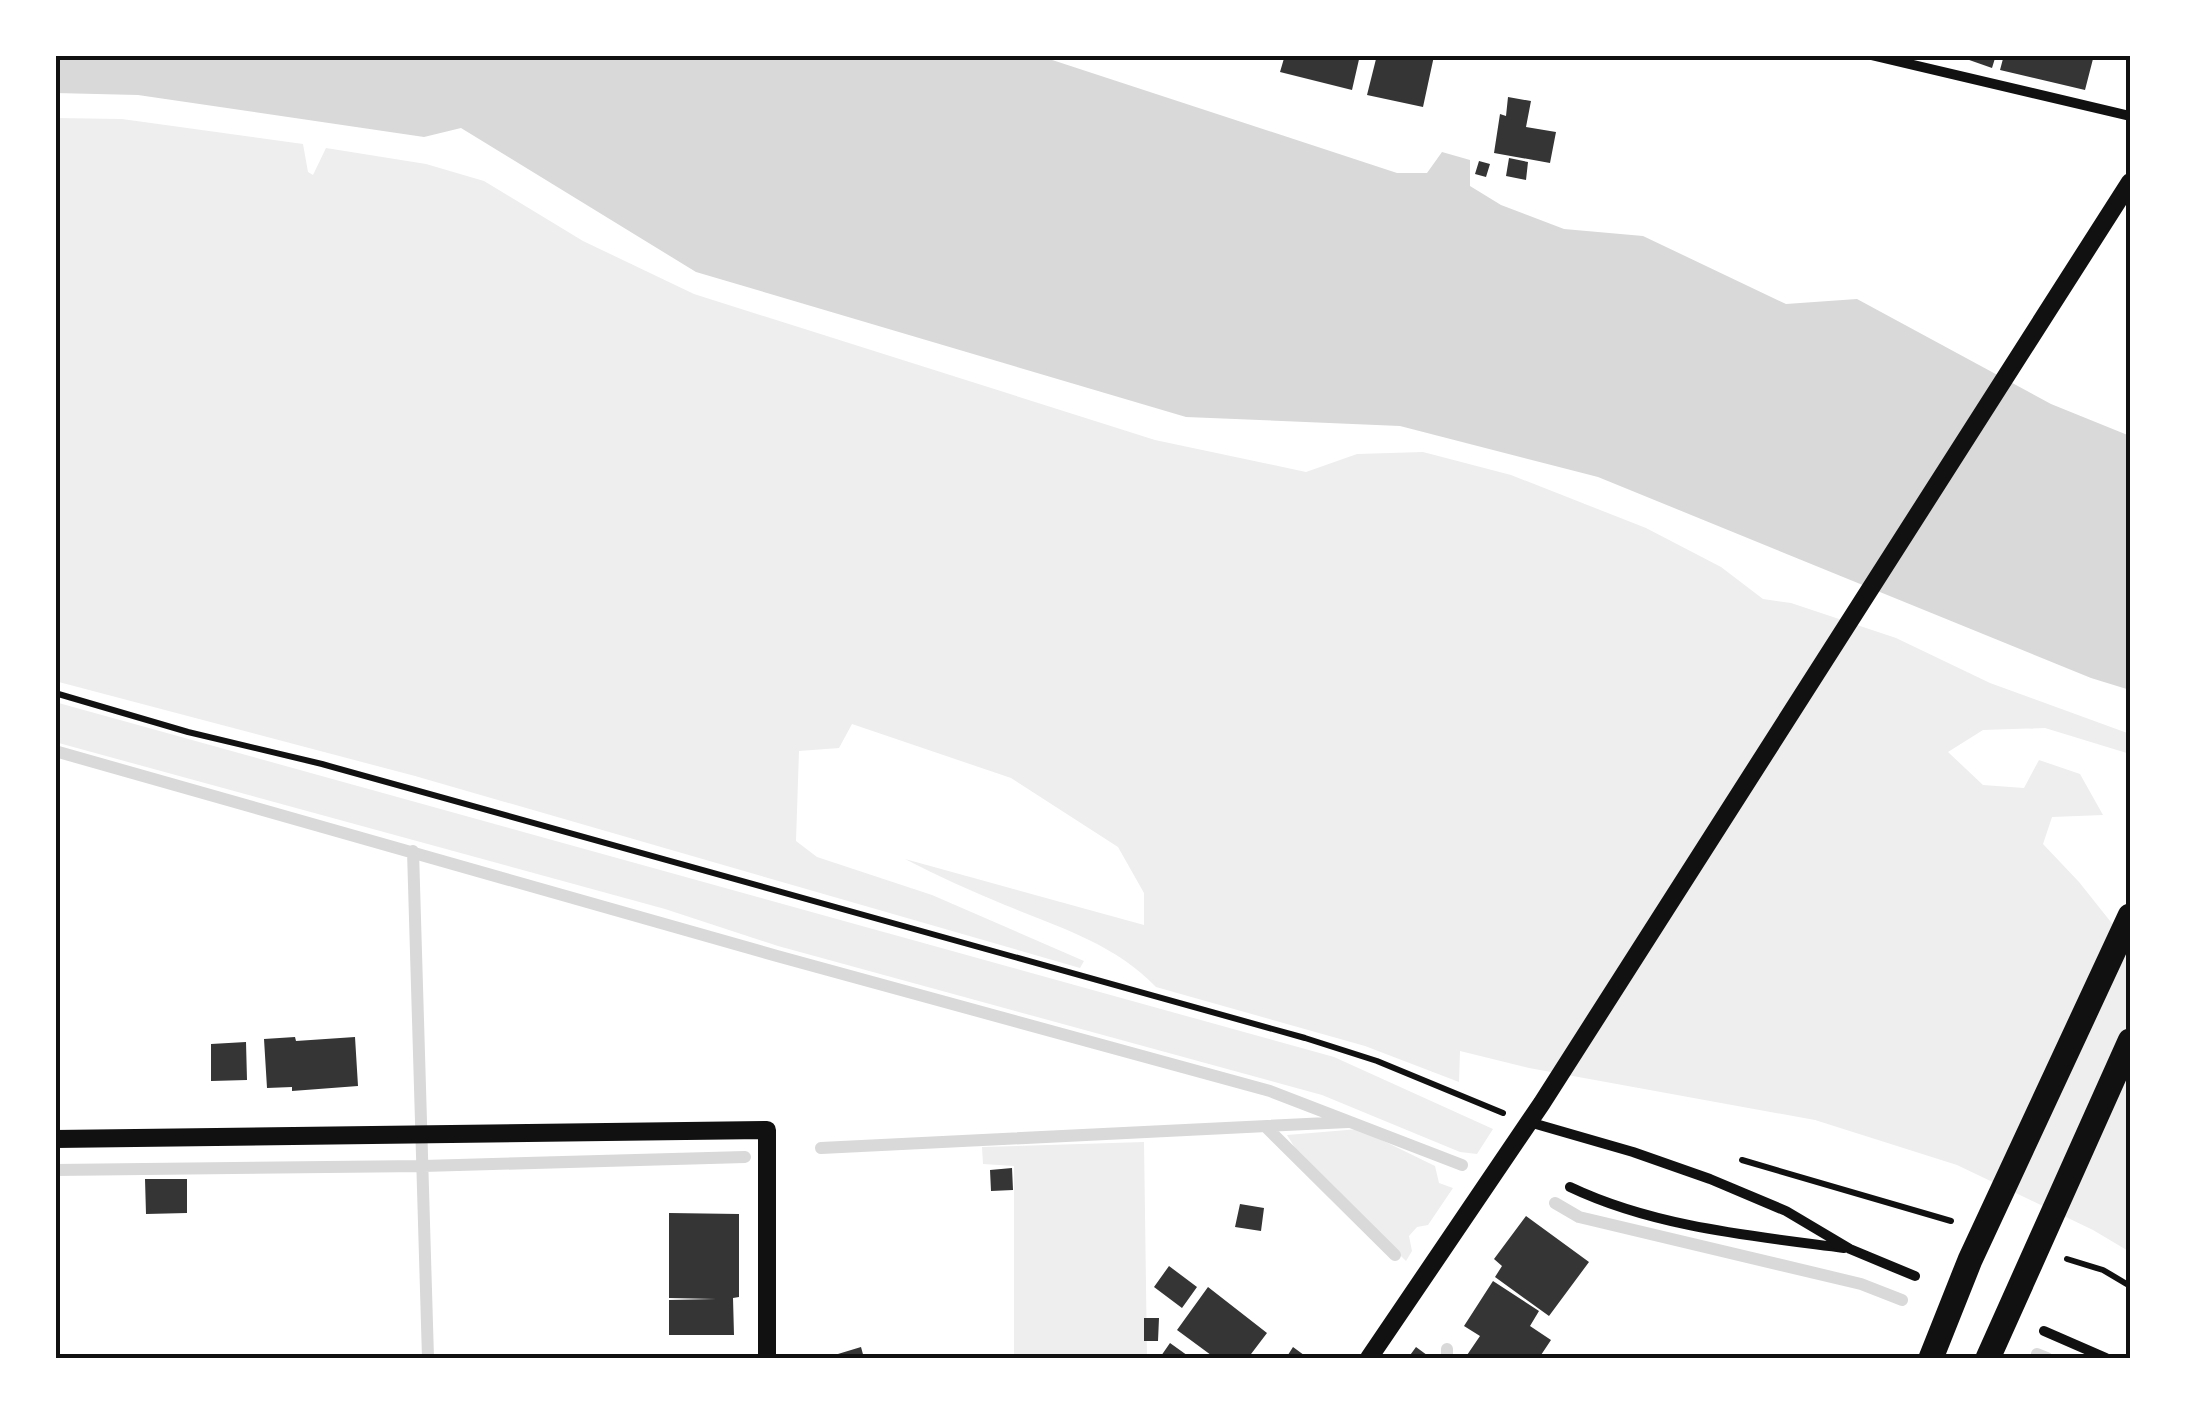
<svg xmlns="http://www.w3.org/2000/svg" width="2185" height="1413" viewBox="0 0 2185 1413" font-family="Signika,sans-serif">
<rect width="100%" height="100%" fill="#fff"/>
<path fill="#eee" d="M 55,118 L 122,119 L 303,144 L 308,172 L 313,175 L 326,148 L 426,164 L 484,181 L 583,241 L 694,294 L 1155,440 L 1306,472 L 1357,454 L 1423,452 L 1511,475 L 1646,528 L 1721,567 L 1763,599 L 1791,603 L 1896,638 L 1990,683 L 2130,734 L 2130,754 L 2045,728 L 1983,730 L 1948,752 L 1983,785 L 2024,788 L 2039,760 L 2080,774 L 2103,815 L 2052,817 L 2043,844 L 2079,882 L 2130,946 L 2130,1252 L 2093,1230 L 1957,1165 L 1815,1120 L 1529,1068 L 1460,1051 L 1459,1082 L 1365,1046 L 1156,987 C 1115,944 1059,927 1005,905 C 971,891 938,876 905,859 L 1144,925 L 1144,893 L 1118,847 L 1011,778 L 852,724 L 839,748 L 799,751 L 796,841 L 817,857 L 932,895 L 1084,961 L 1080,968 L 415,776 L 55,681 Z
M 55,702 L 1334,1057 L 1493,1129 L 1477,1154 L 1460,1152 L 1322,1095 L 778,946 L 665,909 L 55,742 Z
M 1359,1129 L 1435,1166 L 1439,1183 L 1453,1188 L 1428,1225 L 1417,1227 L 1409,1236 L 1412,1251 L 1406,1261 L 1300,1156 L 1287,1135 Z
M 1144,1142 L 1147,1358 L 1014,1358 L 1014,1166 L 983,1164 L 982,1147 Z"/>
<path fill="#d9d9d9" d="M 55,55 L 1037,55 L 1397,173 L 1427,173 L 1442,152 L 1470,160 L 1470,186 L 1501,205 L 1564,229 L 1643,236 L 1786,304 L 1857,299 L 2051,404 L 2130,436 L 2130,690 L 2091,678 L 1598,477 L 1400,426 L 1186,417 L 696,272 L 461,128 L 424,137 L 138,95 L 55,93 Z"/>
<g fill="none" stroke-linecap="round" stroke-linejoin="round">
<path stroke="#d9d9d9" stroke-width="12" d="M 55,751 L 777,956 L 1270,1091 L 1462,1165
M 413,851 L 428,1358
M 1267,1128 L 1395,1255
M 821,1148 L 1348,1122
M 55,1170 L 423,1166 L 745,1157
M 1555,1203 L 1579,1217 L 1861,1284 L 1902,1300
M 1447,1349 L 1447,1358
M 2037,1354 L 2047,1358"/>
</g>
<path fill="#353535" d="M 1285,55 L 1360,55 L 1352,90 L 1280,72 Z
M 1377,55 L 1434,56 L 1423,107 L 1367,95 Z
M 1955,55 L 1996,55 L 1992,68 Z
M 2004,55 L 2094,55 L 2085,90 L 2000,70 Z
M 1508,97 L 1531,101 L 1526,127 L 1556,132 L 1550,163 L 1494,153 L 1500,114 L 1506,116 Z
M 1509,158 L 1528,162 L 1526,180 L 1506,176 Z
M 1479,161 L 1490,164 L 1486,177 L 1475,174 Z
M 295,1037 L 296,1041 L 355,1037 L 358,1086 L 292,1091 L 292,1087 L 267,1088 L 264,1039 Z
M 246,1042 L 247,1080 L 211,1081 L 211,1044 Z
M 1012,1168 L 1013,1190 L 991,1191 L 990,1170 Z
M 145,1179 L 187,1179 L 187,1213 L 146,1214 Z
M 1240,1204 L 1264,1208 L 1261,1231 L 1235,1227 Z
M 669,1213 L 739,1214 L 739,1297 L 733,1298 L 734,1335 L 669,1335 L 669,1300 L 716,1299 L 669,1298 Z
M 1526,1216 L 1589,1262 L 1549,1316 L 1495,1277 L 1502,1266 L 1494,1259 Z
M 1169,1266 L 1197,1287 L 1182,1308 L 1154,1287 Z
M 1493,1281 L 1539,1311 L 1530,1326 L 1551,1340 L 1539,1358 L 1465,1358 L 1480,1336 L 1464,1326 Z
M 1208,1287 L 1267,1333 L 1248,1358 L 1215,1358 L 1177,1330 Z
M 1144,1318 L 1159,1318 L 1158,1341 L 1144,1341 Z
M 1170,1343 L 1191,1358 L 1161,1356 Z
M 861,1347 L 864,1358 L 828,1358 L 828,1357 Z
M 1293,1347 L 1308,1358 L 1286,1358 Z
M 1416,1347 L 1431,1358 L 1408,1358 Z"/>
<g fill="none" stroke-linecap="round" stroke-linejoin="round">
<path stroke="#111" stroke-width="6" d="M 55,693 L 188,732 L 322,764 L 1305,1038 L 1377,1061 L 1503,1113
M 1742,1160 L 1951,1221
M 2067,1259 L 2103,1270 L 2130,1286"/>
<path stroke="#111" stroke-width="10" d="M 1871,55 L 2130,116
M 1529,1122 L 1633,1152 L 1710,1179 L 1786,1211 L 1850,1249 L 1915,1276
M 1570,1187 C 1654,1227 1752,1236 1844,1248
M 2044,1331 L 2106,1358"/>
<path stroke="#111" stroke-width="18" d="M 55,1139 L 767,1130 L 767,1358
M 1369,1358 L 1542,1103 L 2130,182"/>
<path stroke="#111" stroke-width="25" d="M 1931,1358 L 1970,1260 L 2130,916
M 1988,1358 L 2130,1041"/>
</g>
<rect width="2185" height="1413" fill="none" stroke="#ffffff" stroke-width="115"/>
<rect x="58" y="58" width="2070" height="1298" fill="none" stroke="#111" stroke-width="4"/>
</svg>
